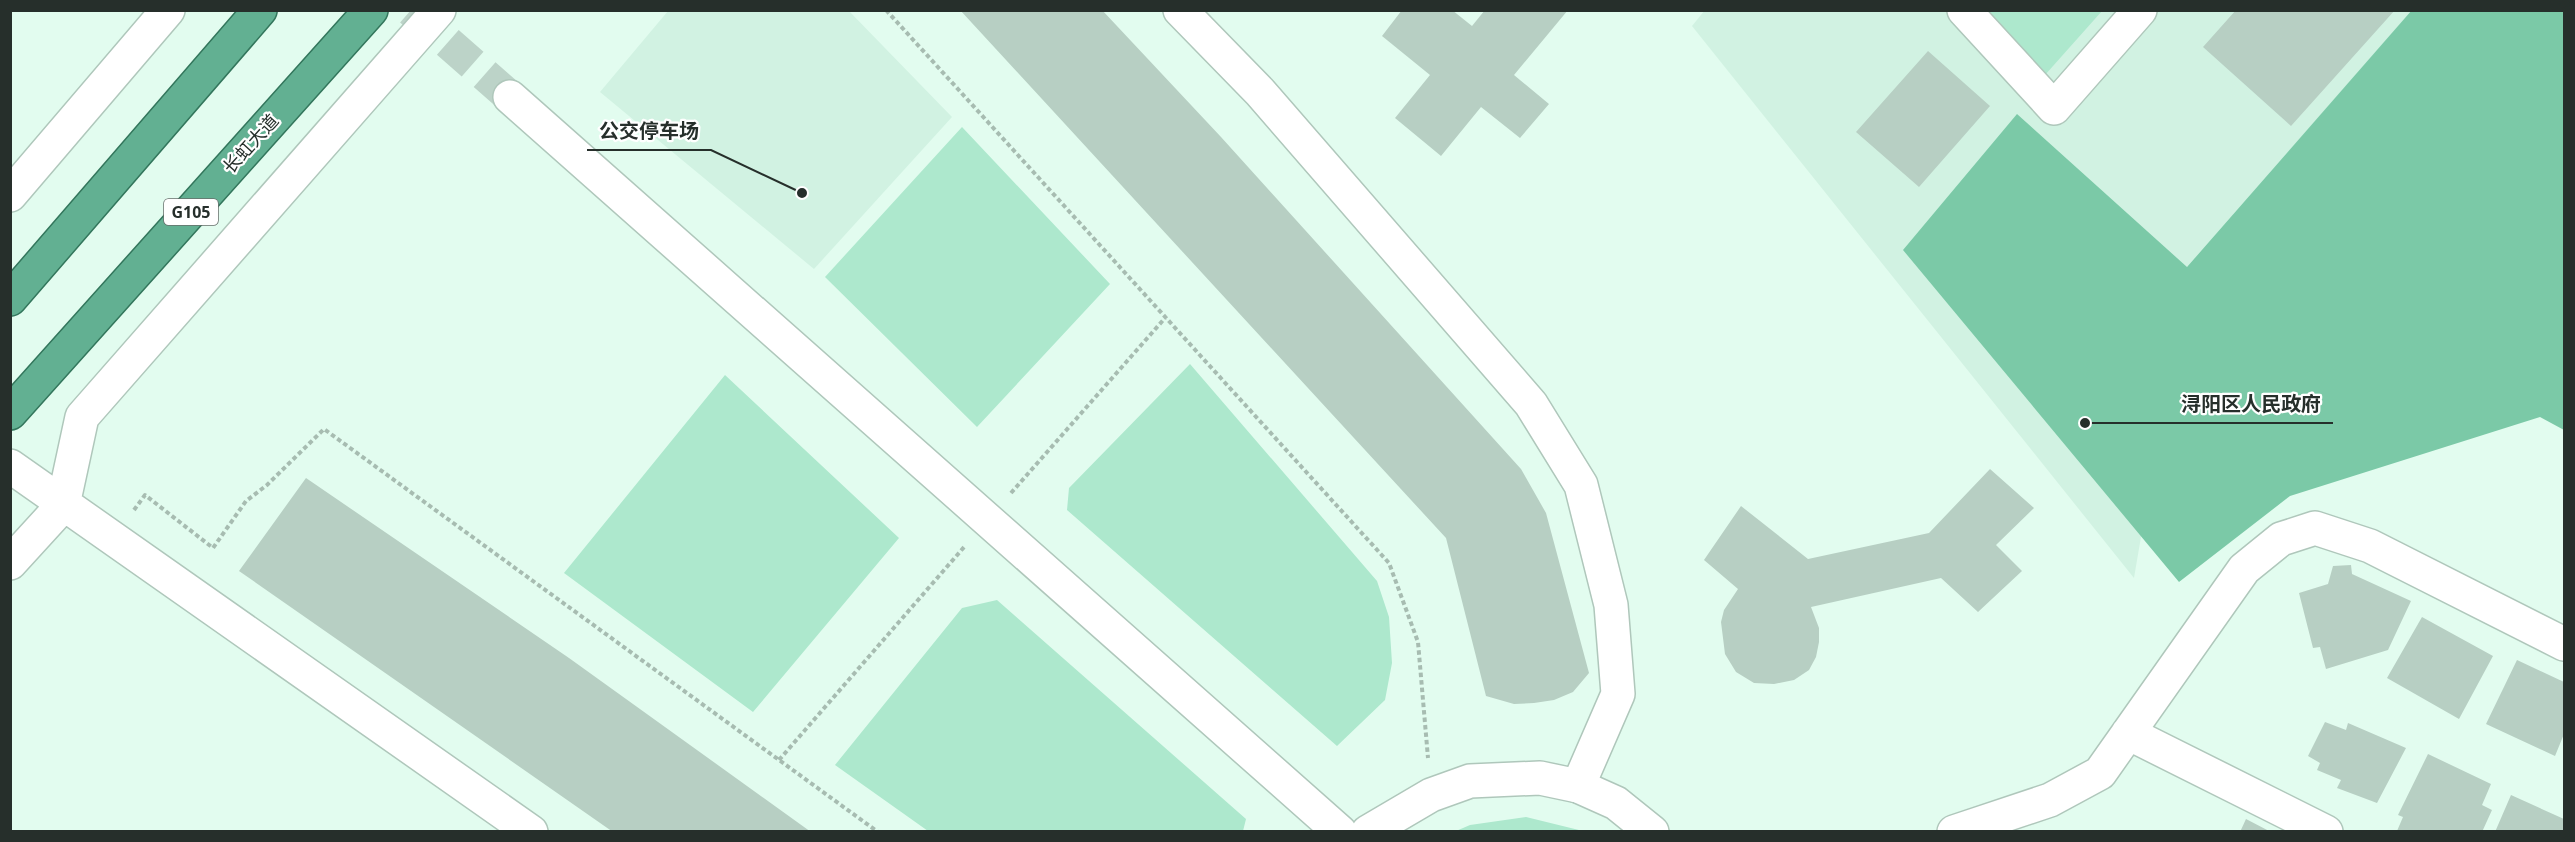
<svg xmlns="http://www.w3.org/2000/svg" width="2575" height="842" viewBox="0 0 2575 842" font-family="'Noto Sans','Noto Sans SC',sans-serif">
<rect width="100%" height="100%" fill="#e2fcef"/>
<path fill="#d1f2e2" d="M 1705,10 L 2412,11 L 2187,267 L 2134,578 L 1692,26 Z
M 668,11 L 849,11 L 952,117 L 814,269 L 600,92 Z"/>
<path fill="#ade8cd" d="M 1989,11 L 2102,11 L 2045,75 Z
M 962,127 L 1110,284 L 977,427 L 825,277 Z
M 1190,364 L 1377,581 L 1389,617 L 1392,663 L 1385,700 L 1337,746 L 1067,510 L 1069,488 Z
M 725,375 L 899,538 L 753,712 L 564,573 Z
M 997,600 L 1246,819 L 1243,831 L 928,831 L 835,765 L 962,608 Z
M 1526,817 L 1583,831 L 1456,831 L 1470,825 Z"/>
<path fill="#7bc9a7" d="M 2412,10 L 2564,11 L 2564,430 L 2540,417 L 2290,496 L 2179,582 L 1903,250 L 2017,114 L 2187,267 Z"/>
<path fill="#b7cfc3" d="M 960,10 L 1102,10 L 1221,137 L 1521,469 L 1546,513 L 1589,673 L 1573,692 L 1554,700 L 1534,703 L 1514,704 L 1486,696 L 1446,538 Z
M 1402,10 L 1452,10 L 1472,26 L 1485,10 L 1568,10 L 1514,75 L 1549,104 L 1520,138 L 1481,107 L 1441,156 L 1395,118 L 1430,75 L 1382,36 Z
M 2236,10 L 2395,10 L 2291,126 L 2203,47 Z
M 1928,51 L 1990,106 L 1919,187 L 1856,132 Z
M 1990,469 L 2034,508 L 1996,545 L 2022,571 L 1978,612 L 1941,578 L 1811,607 L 1819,628 L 1819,642 L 1816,657 L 1809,670 L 1794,680 L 1774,684 L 1754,683 L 1736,672 L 1725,654 L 1721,622 L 1724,610 L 1738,589 L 1704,560 L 1741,506 L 1808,559 L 1929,533 Z
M 306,478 L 569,658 L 811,832 L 613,832 L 239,571 Z
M 2351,565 L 2352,574 L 2411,601 L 2388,650 L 2326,669 L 2320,647 L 2313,648 L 2299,593 L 2328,584 L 2333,566 Z
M 2422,617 L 2493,656 L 2459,719 L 2387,678 Z
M 2517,660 L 2564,682 L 2564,734 L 2555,756 L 2486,724 Z
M 2325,722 L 2346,730 L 2348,723 L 2406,748 L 2377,803 L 2337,788 L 2341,780 L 2317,770 L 2320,763 L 2308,756 Z
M 2428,754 L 2491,784 L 2482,805 L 2492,810 L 2482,832 L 2397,831 L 2403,817 L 2398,815 Z
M 2511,795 L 2564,819 L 2564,832 L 2495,832 Z
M 2246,819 L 2271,832 L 2240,832 Z"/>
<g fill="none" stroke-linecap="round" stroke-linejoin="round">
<path stroke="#bcd3c8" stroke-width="33" stroke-dasharray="33 16" stroke-linecap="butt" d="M 411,10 L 510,97"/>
<defs>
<path id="minor" d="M 1964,10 L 2054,108 L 2140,10
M 2128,733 L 2326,832
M 1954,832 L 2050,800 L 2100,773 L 2244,569 L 2281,539 L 2315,528 L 2370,546 L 2564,644"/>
<path id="tertiary" d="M 1180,10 L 1260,92 L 1531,404 L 1581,485 L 1611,605 L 1618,694 L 1578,786
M 10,195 L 168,10
M 10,466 L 531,832
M 10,563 L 63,505 L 82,417 L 439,10"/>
<path id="secondary" d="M 510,97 L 1340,832
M 1368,832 L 1431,795 L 1470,781 L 1540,778 L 1578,786 L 1616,803 L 1652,832"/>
<path id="trunk" d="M 10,299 L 260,10
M 10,413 L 371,10"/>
</defs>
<use href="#minor" stroke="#afc7bb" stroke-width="36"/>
<use href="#tertiary" stroke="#afc7bb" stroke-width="36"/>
<use href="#secondary" stroke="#afc7bb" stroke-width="36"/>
<use href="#trunk" stroke="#33765c" stroke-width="36"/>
<path stroke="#a7bcb1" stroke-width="4" stroke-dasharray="4.5 3" stroke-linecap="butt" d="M 886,10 L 1389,563 L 1418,642 L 1428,758
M 1011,493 L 1165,318
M 134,510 L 145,495 L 213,548 L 246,501 L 267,485 L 324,429 L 878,832
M 779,760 L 965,546"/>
<use href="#minor" stroke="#fff" stroke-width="33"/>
<use href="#tertiary" stroke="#fff" stroke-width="33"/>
<use href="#secondary" stroke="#fff" stroke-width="33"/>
<use href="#trunk" stroke="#62b092" stroke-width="33"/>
</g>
<g text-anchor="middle" stroke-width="4.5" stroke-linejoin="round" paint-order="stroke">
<rect fill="#fff" stroke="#676d6b" stroke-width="1.5" x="164" y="199" width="54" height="26" rx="4.5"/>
<g font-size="16" font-weight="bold" fill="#262f2b">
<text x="191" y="218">G105</text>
</g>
<g font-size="18" fill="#262f2b" stroke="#fff">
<text transform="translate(251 144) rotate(-48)" y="6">长虹大道</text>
</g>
</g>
<path fill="none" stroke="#262f2b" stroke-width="2" d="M802 193L711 150H587M2085 423L2169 423H2333"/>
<g fill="#262f2b" stroke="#fff" stroke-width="2">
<circle cx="802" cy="193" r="6"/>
<circle cx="2085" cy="423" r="6"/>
</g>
<g font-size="20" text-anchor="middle" font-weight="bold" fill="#262f2b" stroke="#fff" stroke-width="4.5" stroke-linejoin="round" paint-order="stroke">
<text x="649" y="138">公交停车场</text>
<text x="2251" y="411">浔阳区人民政府</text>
</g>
<rect width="2575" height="842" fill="none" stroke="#262f2b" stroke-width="24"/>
</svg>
